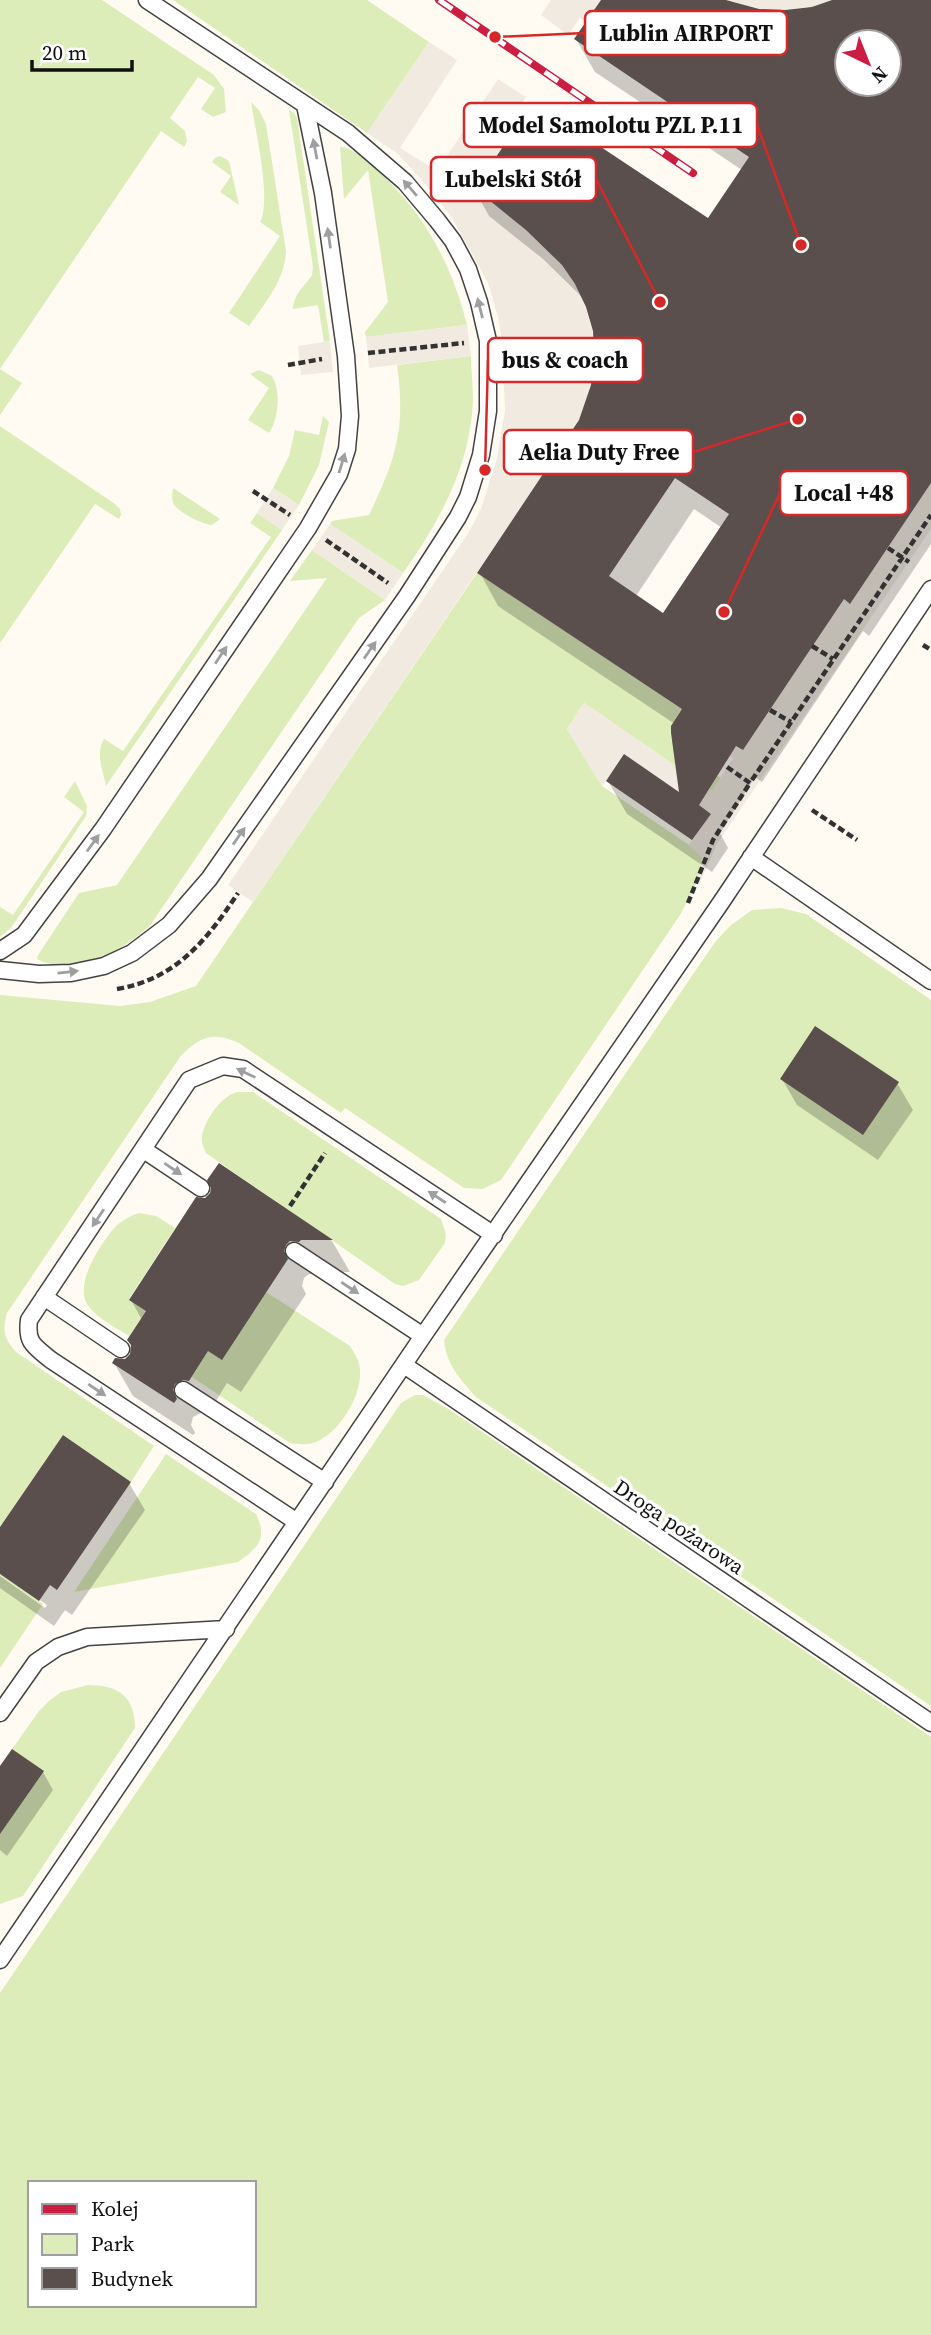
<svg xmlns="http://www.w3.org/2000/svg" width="931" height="2335" viewBox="0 0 931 2335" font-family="'Source Serif 4',serif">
<rect width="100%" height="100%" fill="#fffbf3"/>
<path fill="#ddedb9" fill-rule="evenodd" d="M 0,0 L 102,0 L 214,75 L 224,89 L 226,112 L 213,117 L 201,109 L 215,88 L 198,77 L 170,118 L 185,131 L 187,141 L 184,147 L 161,131 L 0,369 L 22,383 L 0,415 Z
M 173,0 L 367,0 L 429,42 L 367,133 Z
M 251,102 L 259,110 L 266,124 L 286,251 C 285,280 265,303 249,326 L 229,313 L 280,236 L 260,222 C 272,198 255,130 251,102 Z
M 289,110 L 294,113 L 297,118 L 330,341 L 324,342 L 318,305 L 293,309 C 294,293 304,287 312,275 L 313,267 Z
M 340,147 C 352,147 367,161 376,169 C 423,211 452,264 467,325 L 366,337 L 365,332 L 388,302 L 368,170 L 344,199 Z
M 220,156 L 229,161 L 239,205 L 220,192 L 231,176 L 212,162 L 215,158 Z
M 471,356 C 471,370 473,385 473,399 C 471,465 440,521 403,573 L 330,524 L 332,521 L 369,515 C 396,458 406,429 397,365 Z
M 259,370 L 272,376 C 281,392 279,418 269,433 L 248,420 L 269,388 L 250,374 Z
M 323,416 L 329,422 L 319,465 L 299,505 L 273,488 L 289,456 L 295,430 L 319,435 Z
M 0,426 L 115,504 L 120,509 L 121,515 L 119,519 L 95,504 L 0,643 Z
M 173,488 L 220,519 L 212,525 C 203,525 181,513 175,506 C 171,501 172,494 173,488 Z
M 257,513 L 282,530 L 106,786 C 103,770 95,754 104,739 L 123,751 L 271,537 L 250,523 Z
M 312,550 L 385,600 L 359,618 L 149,927 C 122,948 105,961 70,964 C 59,965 47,965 37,959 L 38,955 L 79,893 L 117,885 L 327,578 L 290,581 Z
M 477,573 L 682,709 C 678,715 672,722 671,729 C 667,753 704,767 721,778 L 712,791 L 584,703 L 567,729 L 602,786 L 689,845 L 702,857 L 696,884 L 680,915 L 501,1180 L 483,1189 L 464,1188 L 345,1108 L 341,1113 L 239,1043 C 212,1031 199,1037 180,1057 L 7,1313 C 2,1330 4,1339 16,1352 L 154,1446 L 131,1482 L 63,1435 L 0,1527 L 0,995 L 120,1006 L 150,1002 L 196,986 Z
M 75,781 L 87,806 L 86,816 L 11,928 L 0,937 L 0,907 L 13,915 L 84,812 L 64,797 Z
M 781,908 L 806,914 L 931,1000 L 931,1706 L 476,1397 C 460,1379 446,1364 444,1340 L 715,942 L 731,925 L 752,910 Z
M 238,1092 L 253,1092 L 441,1219 L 446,1234 L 445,1243 L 419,1280 L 403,1286 L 395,1284 L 206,1153 C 203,1147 201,1142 202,1136 C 205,1119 222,1095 238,1092 Z
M 139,1213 L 156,1216 L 175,1228 L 129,1299 L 146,1311 L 129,1336 C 115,1327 94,1317 86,1302 C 76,1281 101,1243 115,1227 C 121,1221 130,1216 139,1213 Z
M 266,1292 L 350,1346 C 355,1354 360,1361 360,1371 C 362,1395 340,1431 318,1441 C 309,1446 300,1444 290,1443 L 192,1377 L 208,1351 Z
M 415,1395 L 423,1395 L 450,1410 L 931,1737 L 931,2335 L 0,2335 L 0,1993 L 401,1403 ZM 30,2183 L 254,2183 L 254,2305 L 30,2305 Z
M 166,1454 L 256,1514 C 268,1538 258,1548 238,1562 L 74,1592 Z
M 0,1574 L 43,1604 L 0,1668 Z
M 88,1685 C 118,1685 135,1696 135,1728 L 23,1896 L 0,1904 L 0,1766 L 39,1711 L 49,1701 L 61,1692 Z"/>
<path fill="#f1eae0" d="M 551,0 L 601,0 L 587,22 L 580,18 L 568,35 L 541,15 Z
M 726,0 L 832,0 L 812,7 L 785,10 L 758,9 Z
M 429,42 L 457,60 L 400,148 L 437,171 L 498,79 L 526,97 L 515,114 L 521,119 L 501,150 L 490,165 L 483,161 L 526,230 L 562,265 L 581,294 L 593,331 L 594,363 L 591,385 L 579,422 L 253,902 L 228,885 L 469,532 L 481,509 L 497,458 L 505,411 L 504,388 L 502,340 L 498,317 L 488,283 L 451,216 L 426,185 L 397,153 L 367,133 Z
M 467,325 L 471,356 L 369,368 L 366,337 Z
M 330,341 L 333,372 L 301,375 L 298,346 Z
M 931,483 L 931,529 L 717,844 L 699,885 L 696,884 L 702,858 L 689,845 L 711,813 L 624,755 L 602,786 L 567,729 L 584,703 L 712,791 L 733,758 L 695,732 L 701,722 L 743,750 L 837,608 L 839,596 L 850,604 Z
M 273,488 L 299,505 L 282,530 L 257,513 Z
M 330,524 L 403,573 L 385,600 L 312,550 Z"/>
<path fill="#0003" fill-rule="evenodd" d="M 604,0 L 721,0 L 770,12 L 800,10 L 836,0 L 931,0 L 931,544 L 869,636 L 863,631 L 762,782 L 755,777 L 720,833 L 728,848 L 712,872 L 627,814 L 608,781 L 682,796 L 675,724 L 498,606 L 480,573 L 581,421 L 589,399 L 596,363 L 594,331 L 583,298 L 543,259 L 489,216 L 471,183 L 491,168 L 708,221 L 742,170 L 595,72 L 576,39 ZM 847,42 L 889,42 L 889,84 L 847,84 ZM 694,509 L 722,528 L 664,615 L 636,596 Z
M 782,1079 L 897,1083 L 913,1110 L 878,1160 L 797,1105 Z
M 219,1165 L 332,1241 L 350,1272 L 320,1272 L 318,1275 L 309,1274 L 304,1278 L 302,1286 L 306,1294 L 241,1392 L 227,1383 L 208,1414 L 203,1412 L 193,1417 L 191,1425 L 195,1433 L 193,1435 L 133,1396 L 114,1363 L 126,1360 L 132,1355 L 142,1320 L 131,1300 L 212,1194 Z
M 129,1483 L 145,1510 L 72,1615 L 65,1610 L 54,1626 L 0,1588 L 0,1576 L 45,1608 L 47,1605 L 0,1572 L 0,1530 Z
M 0,1769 L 43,1772 L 53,1790 L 7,1856 L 0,1850 Z"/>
<path fill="#5a4f4c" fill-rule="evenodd" d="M 601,0 L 726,0 L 759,9 L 785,10 L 812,7 L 832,0 L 931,0 L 931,483 L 850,604 L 844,599 L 743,750 L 736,746 L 699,805 L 711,814 L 692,840 L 606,781 L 624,754 L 679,792 L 671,733 L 671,726 L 682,709 L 477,573 L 579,420 L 591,385 L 594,352 L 593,331 L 586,307 L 575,284 L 562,265 L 526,230 L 468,183 L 483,161 L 490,166 L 533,102 L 708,218 L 749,157 L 574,39 ZM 847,42 L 889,42 L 889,84 L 847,84 ZM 675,478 L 729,514 L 663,613 L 609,576 Z
M 815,1026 L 899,1082 L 863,1135 L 780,1079 Z
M 219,1163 L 333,1240 L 301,1240 L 299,1242 L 290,1241 L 286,1245 L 284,1251 L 288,1259 L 222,1360 L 208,1351 L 189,1381 L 183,1380 L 175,1384 L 173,1390 L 177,1399 L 174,1403 L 112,1363 L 115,1358 L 125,1359 L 130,1354 L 131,1345 L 127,1340 L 146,1311 L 129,1300 L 196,1197 L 205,1198 L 210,1193 L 211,1188 L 207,1180 Z
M 63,1435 L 131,1482 L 57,1590 L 50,1585 L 39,1601 L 0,1574 L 0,1527 Z
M 12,1749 L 44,1771 L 0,1834 L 0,1766 Z"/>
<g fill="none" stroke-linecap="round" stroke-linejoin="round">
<defs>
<path id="lane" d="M 751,857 L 931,981
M 0,951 L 24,935 L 103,829 L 308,528 L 339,474 L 347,449 L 350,416 L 346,356 L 323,193 L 305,105
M 0,970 L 39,974 L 71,973 L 104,966 L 132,953 L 169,925 L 209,879 L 407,596 L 458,517 L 468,497 L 481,455 L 488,411 L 488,341 L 479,302 L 468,269 L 453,241 L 437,220 L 405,182 L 348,133 L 147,0
M 144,1150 L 201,1188
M 294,1251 L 423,1336
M 44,1297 L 121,1349
M 404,1365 L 931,1723
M 183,1390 L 325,1482
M 297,1522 L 51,1360 C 34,1346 26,1343 29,1320 L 189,1080 L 223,1066 L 243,1069 L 494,1235
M 0,1713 L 36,1662 L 58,1647 L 87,1637 L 226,1629
M 0,1960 L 423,1336 L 722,901 L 931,589"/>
</defs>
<use href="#lane" stroke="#434343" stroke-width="19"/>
<path stroke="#323232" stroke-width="4.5" stroke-dasharray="7 3.5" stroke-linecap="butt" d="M 368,353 L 464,343
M 288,365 L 322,359
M 253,491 L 290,515
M 326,540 L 388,583
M 888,548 L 909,562
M 923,645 L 931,650
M 812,646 L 833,659
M 770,710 L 791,722
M 727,767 L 750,783 L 931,515
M 812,810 L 857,840
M 688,903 L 713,840 L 750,783
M 117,989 C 176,979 207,940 238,893
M 290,1206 L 325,1153"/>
<use href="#lane" stroke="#fff" stroke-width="16"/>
<defs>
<path id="rail" d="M 439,0 L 693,173"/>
</defs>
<use href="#rail" stroke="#cb1e42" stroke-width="8"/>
<use href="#rail" stroke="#fff" stroke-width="5" stroke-dasharray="16" stroke-linecap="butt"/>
</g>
<defs><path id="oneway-solid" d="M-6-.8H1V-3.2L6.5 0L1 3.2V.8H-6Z" transform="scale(1.75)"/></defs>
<g fill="#9f9f9f">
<use href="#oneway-solid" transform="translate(315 149) rotate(-101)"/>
<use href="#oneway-solid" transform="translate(410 188) rotate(-131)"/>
<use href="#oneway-solid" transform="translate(329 238) rotate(-98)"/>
<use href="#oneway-solid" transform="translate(480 308) rotate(-104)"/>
<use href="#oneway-solid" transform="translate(342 463) rotate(-73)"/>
<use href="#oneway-solid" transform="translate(370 650) rotate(-55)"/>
<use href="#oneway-solid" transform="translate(221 655) rotate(-56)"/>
<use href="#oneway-solid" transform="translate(239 836) rotate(-55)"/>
<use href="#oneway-solid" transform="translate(93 843) rotate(-54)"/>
<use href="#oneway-solid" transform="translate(68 972) rotate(-6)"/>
<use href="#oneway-solid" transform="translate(246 1073) rotate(-154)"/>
<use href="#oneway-solid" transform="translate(173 1169) rotate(34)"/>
<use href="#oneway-solid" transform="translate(437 1197) rotate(-147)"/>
<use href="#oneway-solid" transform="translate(98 1218) rotate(124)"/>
<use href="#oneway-solid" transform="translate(350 1288) rotate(34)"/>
<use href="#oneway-solid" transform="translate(97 1390) rotate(34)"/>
</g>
<g text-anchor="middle" stroke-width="7" stroke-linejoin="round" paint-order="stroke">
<g font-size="21" fill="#101010" stroke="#fff">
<text transform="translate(679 1527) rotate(34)" y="7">Droga pożarowa</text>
</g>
</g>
<path fill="none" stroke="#d62828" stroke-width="2.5" d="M495 37L585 33M801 245L757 125M660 302L596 179M485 470L488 360M798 419L693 452M724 612L780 493"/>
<g fill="#d62828" stroke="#fff" stroke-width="2.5">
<circle cx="495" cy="37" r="7"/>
<circle cx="801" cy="245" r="7"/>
<circle cx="660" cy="302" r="7"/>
<circle cx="485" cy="470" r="7"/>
<circle cx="798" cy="419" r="7"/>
<circle cx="724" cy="612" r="7"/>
</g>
<g fill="#fff" stroke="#d62828" stroke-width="2.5">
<rect x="585" y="11" width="202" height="44" rx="7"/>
<rect x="464" y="103" width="293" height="44" rx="7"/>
<rect x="431" y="157" width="165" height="44" rx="7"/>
<rect x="488" y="338" width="155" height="44" rx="7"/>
<rect x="504" y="430" width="189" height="44" rx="7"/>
<rect x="780" y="471" width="128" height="44" rx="7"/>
</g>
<g font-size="23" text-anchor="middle" font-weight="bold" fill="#101010">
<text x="686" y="41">Lublin AIRPORT</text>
<text x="611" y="133">Model Samolotu PZL P.11</text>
<text x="513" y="187">Lubelski Stół</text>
<text x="565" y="368">bus &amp; coach</text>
<text x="599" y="460">Aelia Duty Free</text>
<text x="844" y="501">Local +48</text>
</g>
<rect x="28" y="2181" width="228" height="126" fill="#ffffff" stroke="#9f9f9f" stroke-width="2"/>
<rect x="42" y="2204" width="35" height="10" fill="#cb1e42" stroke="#9f9f9f" stroke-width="2"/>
<text x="91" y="2216" font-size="21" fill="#101010">Kolej</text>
<rect x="42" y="2234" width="35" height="21" fill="#ddedb9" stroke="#9f9f9f" stroke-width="2"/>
<text x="91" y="2251" font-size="21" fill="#101010">Park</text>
<rect x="42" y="2268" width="35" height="21" fill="#5a4f4c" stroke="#9f9f9f" stroke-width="2"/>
<text x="91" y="2286" font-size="21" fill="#101010">Budynek</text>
<g transform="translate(868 63) rotate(137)"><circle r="33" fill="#ffffff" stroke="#9f9f9f" stroke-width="2"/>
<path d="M0-5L12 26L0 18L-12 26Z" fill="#cb1e42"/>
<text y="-10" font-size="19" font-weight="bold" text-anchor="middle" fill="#101010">N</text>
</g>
<path d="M32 60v10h100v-10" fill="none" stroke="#101010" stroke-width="3.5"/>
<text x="42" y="60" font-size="21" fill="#101010" stroke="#ffffff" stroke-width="5" paint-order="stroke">20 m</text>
</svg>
